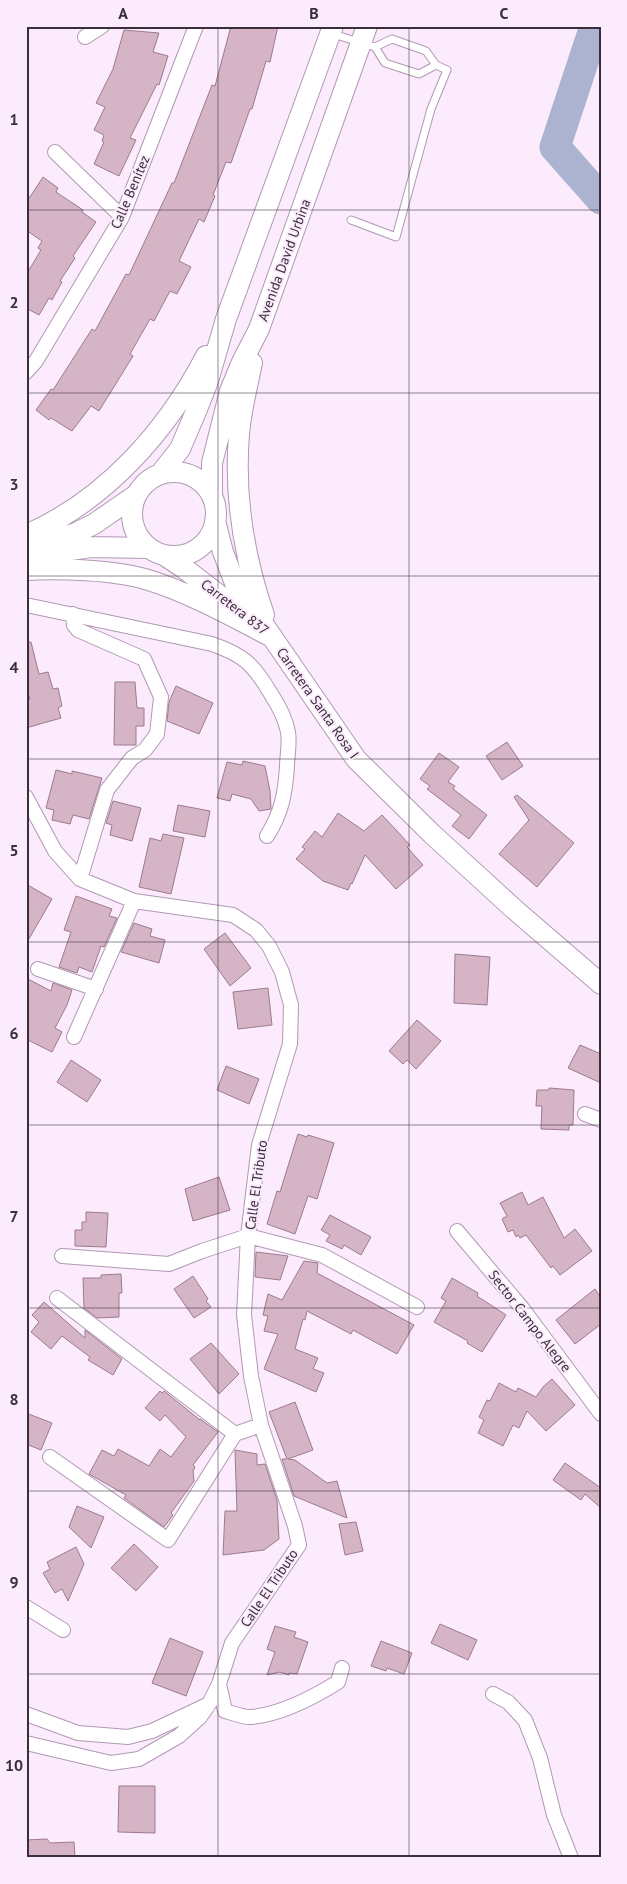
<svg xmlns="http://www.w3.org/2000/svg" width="627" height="1884" viewBox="0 0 627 1884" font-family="'PT Sans',sans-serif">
<rect width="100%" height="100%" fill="#fbebfd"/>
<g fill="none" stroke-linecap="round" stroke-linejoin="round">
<path stroke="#abb3d0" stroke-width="31" d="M 595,26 L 555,147 L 601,199"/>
</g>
<path fill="#d5b5c5" stroke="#9d7a8c" d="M 231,26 L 278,26 L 270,62 L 266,61 L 252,109 L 250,109 L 231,163 L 226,162 L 213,195 L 215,196 L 204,222 L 199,219 L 179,261 L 191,267 L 177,294 L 170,291 L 154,321 L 150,319 L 130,354 L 133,356 L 99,411 L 91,406 L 72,431 L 51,418 L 49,420 L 36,410 L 51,389 L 53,390 L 92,329 L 95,331 L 126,274 L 129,275 L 172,183 L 174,183 L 212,85 L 215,86 Z
M 124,30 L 159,33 L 153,52 L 168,56 L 159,85 L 157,84 L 130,138 L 136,140 L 119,176 L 94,164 L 104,142 L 102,141 L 104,135 L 94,130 L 105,107 L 96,103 L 113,69 Z
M 43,177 L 58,188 L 56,192 L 83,210 L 82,212 L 96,222 L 73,256 L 75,258 L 60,281 L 62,282 L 52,300 L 49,298 L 39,315 L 26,308 L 26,275 L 41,250 L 38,248 L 42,241 L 26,230 L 26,203 Z
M 26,642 L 31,642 L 39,674 L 48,672 L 53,689 L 58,688 L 62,706 L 58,708 L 61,718 L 26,728 L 26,700 L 30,699 L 26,687 Z
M 115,682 L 135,682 L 137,708 L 144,708 L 144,726 L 136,726 L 136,745 L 114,745 Z
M 176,686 L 213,703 L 199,734 L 167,721 L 169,702 Z
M 507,742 L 523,766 L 502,780 L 486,756 Z
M 439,753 L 459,767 L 448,782 L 455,786 L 453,789 L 487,815 L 469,839 L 452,826 L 461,815 L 427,789 L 430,786 L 420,779 Z
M 243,761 L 265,766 L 270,791 L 271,809 L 259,811 L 251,799 L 232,794 L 230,801 L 217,798 L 227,762 L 242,765 Z
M 56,770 L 72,774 L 72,771 L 102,778 L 89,819 L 73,815 L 70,824 L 52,820 L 54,810 L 46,808 Z
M 517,795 L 574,843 L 537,887 L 499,854 L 529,820 L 514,797 Z
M 113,801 L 141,808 L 132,841 L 110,835 L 112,825 L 106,823 Z
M 178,805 L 210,811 L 205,837 L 173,831 Z
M 338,813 L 364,831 L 382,815 L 410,845 L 407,847 L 423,865 L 396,889 L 365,855 L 352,884 L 351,883 L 348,890 L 323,881 L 296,859 L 305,849 L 302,847 L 315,831 L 322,837 Z
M 163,834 L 184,838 L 171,894 L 139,887 L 150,838 L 161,841 Z
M 26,884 L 52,899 L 26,944 Z
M 76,896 L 112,909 L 109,916 L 117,918 L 104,947 L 101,946 L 92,972 L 79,967 L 77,973 L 59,967 L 71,932 L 64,930 Z
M 134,923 L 152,929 L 150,936 L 165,940 L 159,963 L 121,952 Z
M 225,933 L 251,968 L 230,986 L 204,949 Z
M 455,954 L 490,957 L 487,1005 L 454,1003 Z
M 26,978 L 51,991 L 53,983 L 72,990 L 67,1005 L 55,1028 L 62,1032 L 52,1052 L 26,1039 Z
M 268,988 L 272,1025 L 238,1029 L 233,992 Z
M 417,1020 L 441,1041 L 416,1069 L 407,1060 L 403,1064 L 389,1051 Z
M 580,1045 L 601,1054 L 601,1083 L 568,1068 Z
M 71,1060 L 101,1080 L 87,1102 L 57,1082 Z
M 226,1066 L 259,1079 L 249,1104 L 217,1090 Z
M 549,1088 L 574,1090 L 573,1125 L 569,1125 L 569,1130 L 541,1129 L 542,1106 L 536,1106 L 537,1090 L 549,1090 Z
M 298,1134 L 307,1137 L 308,1135 L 334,1143 L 317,1199 L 308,1196 L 295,1234 L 267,1224 L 277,1191 L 280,1192 Z
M 219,1177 L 230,1210 L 193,1221 L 185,1189 Z
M 522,1192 L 528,1205 L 543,1197 L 564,1238 L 575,1229 L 592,1251 L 560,1275 L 553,1266 L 551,1268 L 526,1235 L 520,1238 L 518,1235 L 516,1237 L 513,1230 L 508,1232 L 502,1219 L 507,1216 L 500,1203 Z
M 86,1212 L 108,1213 L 106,1247 L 75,1246 L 75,1230 L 82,1230 L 82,1222 L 86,1222 Z
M 330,1215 L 371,1237 L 361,1255 L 344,1245 L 342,1249 L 326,1241 L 330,1235 L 321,1230 Z
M 256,1252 L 288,1256 L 280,1280 L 255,1277 Z
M 304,1261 L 318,1263 L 317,1273 L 414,1325 L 397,1354 L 353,1330 L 351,1334 L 307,1311 L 305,1320 L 303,1319 L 295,1349 L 318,1358 L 313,1369 L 324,1373 L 316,1392 L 264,1369 L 278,1334 L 264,1331 L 268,1316 L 263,1315 L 268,1294 L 282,1300 Z
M 121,1274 L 122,1293 L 119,1293 L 119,1317 L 97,1318 L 84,1308 L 83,1278 L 101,1278 L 101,1275 Z
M 193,1276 L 208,1299 L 206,1301 L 211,1307 L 194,1318 L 174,1289 Z
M 452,1278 L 478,1293 L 477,1296 L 506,1315 L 482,1352 L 467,1343 L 468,1341 L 434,1322 L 446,1301 L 441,1298 Z
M 595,1289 L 601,1298 L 601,1324 L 575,1344 L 556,1320 Z
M 44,1302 L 85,1338 L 85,1330 L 122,1359 L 113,1375 L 88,1360 L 90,1357 L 62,1336 L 51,1349 L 31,1332 L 39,1322 L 32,1315 Z
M 211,1343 L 239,1374 L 219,1394 L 190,1359 Z
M 552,1379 L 575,1405 L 546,1431 L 527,1411 L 519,1428 L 513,1425 L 503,1446 L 478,1433 L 484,1420 L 479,1417 L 487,1400 L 490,1401 L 499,1383 L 516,1392 L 518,1388 L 536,1397 L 543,1387 Z
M 160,1391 L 162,1393 L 164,1391 L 200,1420 L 200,1419 L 218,1432 L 193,1465 L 195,1467 L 193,1471 L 194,1481 L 171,1513 L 173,1515 L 164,1527 L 124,1498 L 126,1495 L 89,1474 L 102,1450 L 114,1456 L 118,1449 L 149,1466 L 160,1449 L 171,1457 L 186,1437 L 165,1415 L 160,1421 L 145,1408 Z
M 295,1402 L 313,1450 L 288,1459 L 295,1460 L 327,1483 L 337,1481 L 347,1518 L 294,1496 L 282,1459 L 287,1459 L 269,1412 Z
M 26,1413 L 52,1423 L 41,1450 L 26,1444 Z
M 235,1450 L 257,1454 L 257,1465 L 265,1464 L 277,1500 L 279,1539 L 264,1550 L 223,1555 L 225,1511 L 237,1511 Z
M 565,1463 L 601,1488 L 601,1508 L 585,1494 L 581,1500 L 553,1480 Z
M 77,1506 L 104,1517 L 91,1548 L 69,1527 Z
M 356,1522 L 363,1551 L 345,1555 L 339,1524 Z
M 134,1544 L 158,1567 L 136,1591 L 111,1568 Z
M 76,1547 L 84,1564 L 68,1601 L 62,1589 L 55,1593 L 43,1573 L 50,1569 L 47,1562 Z
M 440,1624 L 477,1640 L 468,1660 L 431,1643 Z
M 275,1626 L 296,1632 L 294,1637 L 308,1642 L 297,1674 L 289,1673 L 289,1675 L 280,1672 L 267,1675 L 275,1652 L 267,1649 Z
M 170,1638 L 203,1652 L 186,1696 L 152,1683 Z
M 381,1641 L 412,1653 L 404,1674 L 387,1668 L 386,1671 L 371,1666 Z
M 119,1786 L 155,1786 L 155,1833 L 118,1832 Z
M 47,1839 L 50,1843 L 74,1842 L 75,1858 L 26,1858 L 26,1840 Z"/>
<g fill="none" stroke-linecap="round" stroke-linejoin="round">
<defs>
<path id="lane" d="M 333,34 L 375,47 L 385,63 L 419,74 L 436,65 L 426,51 L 392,39 L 375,47
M 351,220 L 396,237 L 431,109 L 447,70 L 436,65"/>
<path id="street" d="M 85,37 L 102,26
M 55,152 L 122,217
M 26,372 L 36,361 L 122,217 L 196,26
M 26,605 L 212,644 C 244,655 254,665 271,694 C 279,706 285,717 288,732 C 290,743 287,756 287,767 C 285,794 282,812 267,836
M 73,614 L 74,625 L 78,630 L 144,659 L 161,697 L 157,734 L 145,750 L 132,758 L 107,790 L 80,879
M 26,797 L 55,851 L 80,879 L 134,901 L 233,915 L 256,930 L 269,946 L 282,972 L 291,1005 L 290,1044 L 259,1145 L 248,1236 L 244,1315 L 251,1376 L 261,1425 L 295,1526 L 299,1545 L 232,1643 L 219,1684 L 209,1704 L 152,1731 L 128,1737 L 78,1733 L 26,1714
M 38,969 L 96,989
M 74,1037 L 134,901
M 585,1114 L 601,1120
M 457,1231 L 522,1308 L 601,1414
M 62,1256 L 169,1264 L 202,1251 L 248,1236 L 322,1255 L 417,1307
M 57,1298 L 235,1434
M 50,1457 L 168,1540 L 235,1434 L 261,1425
M 26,1607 L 63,1630
M 219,1684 L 225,1711 C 233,1713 244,1718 252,1717 C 281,1714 314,1697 338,1682 L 342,1668
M 493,1694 L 508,1702 L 525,1720 L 540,1758 L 554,1815 L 571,1858
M 26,1743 L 111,1763 L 139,1759 L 179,1736 L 200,1717 L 207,1707"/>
<path id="secondary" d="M 252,363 C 247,387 241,410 239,434 C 234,496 244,557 264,615
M132 514a42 42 0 1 1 84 0a42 42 0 1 1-84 0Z
M 161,473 L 180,449 L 197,409 L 208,381 L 226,319 L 333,26
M 212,495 L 212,463 L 230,391 L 242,362 L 259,329 L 367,26
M 215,521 L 223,552 L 235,583 L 356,759 L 432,834 L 514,909 L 601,984
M 26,535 C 105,501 167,431 206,356
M 34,545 L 76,533 L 94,524 L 136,495
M 164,555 L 185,569 L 241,612
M 26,557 L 90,547 L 149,548
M 26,570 C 59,568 114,570 145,579 C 186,591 230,615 268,635"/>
</defs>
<use href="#lane" stroke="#b198b4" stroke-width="9"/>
<use href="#street" stroke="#b198b4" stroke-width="16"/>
<use href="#secondary" stroke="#b198b4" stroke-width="22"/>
<use href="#lane" stroke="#fff" stroke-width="7"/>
<use href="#street" stroke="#fff" stroke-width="14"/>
<use href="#secondary" stroke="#fff" stroke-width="20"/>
</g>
<path fill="none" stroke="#392e3a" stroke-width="1" stroke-opacity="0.55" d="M 218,26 L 218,1858M 409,26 L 409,1858M 26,210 L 601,210M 26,393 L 601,393M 26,576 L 601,576M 26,759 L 601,759M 26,942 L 601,942M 26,1125 L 601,1125M 26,1308 L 601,1308M 26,1491 L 601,1491M 26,1674 L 601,1674"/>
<g text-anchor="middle" stroke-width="4" stroke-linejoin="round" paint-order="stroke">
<g font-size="14" fill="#392e3a" stroke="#fbebfd">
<text transform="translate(130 192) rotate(-67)" y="5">Calle Benítez</text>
<text transform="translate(284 260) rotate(-70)" y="5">Avenida David Urbina</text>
<text transform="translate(235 607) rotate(38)" y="5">Carretera 837</text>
<text transform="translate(318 703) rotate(55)" y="5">Carretera Santa Rosa I</text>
<text transform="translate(256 1185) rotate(-82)" y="5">Calle El Tributo</text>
<text transform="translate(530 1321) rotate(52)" y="5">Sector Campo Alegre</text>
<text transform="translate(269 1588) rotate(-56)" y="5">Calle El Tributo</text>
</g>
</g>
<rect width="627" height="1884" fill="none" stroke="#fbebfd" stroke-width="55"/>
<rect x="28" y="28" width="572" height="1828" fill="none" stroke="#392e3a" stroke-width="2"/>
<g font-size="16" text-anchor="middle" font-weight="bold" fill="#392e3a">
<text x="123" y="19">A</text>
<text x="314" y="19">B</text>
<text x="504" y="19">C</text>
<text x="14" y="125">1</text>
<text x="14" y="308">2</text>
<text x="14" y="490">3</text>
<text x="14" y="673">4</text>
<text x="14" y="856">5</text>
<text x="14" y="1039">6</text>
<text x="14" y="1222">7</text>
<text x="14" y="1405">8</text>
<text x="14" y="1588">9</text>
<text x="14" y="1771">10</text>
</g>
</svg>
